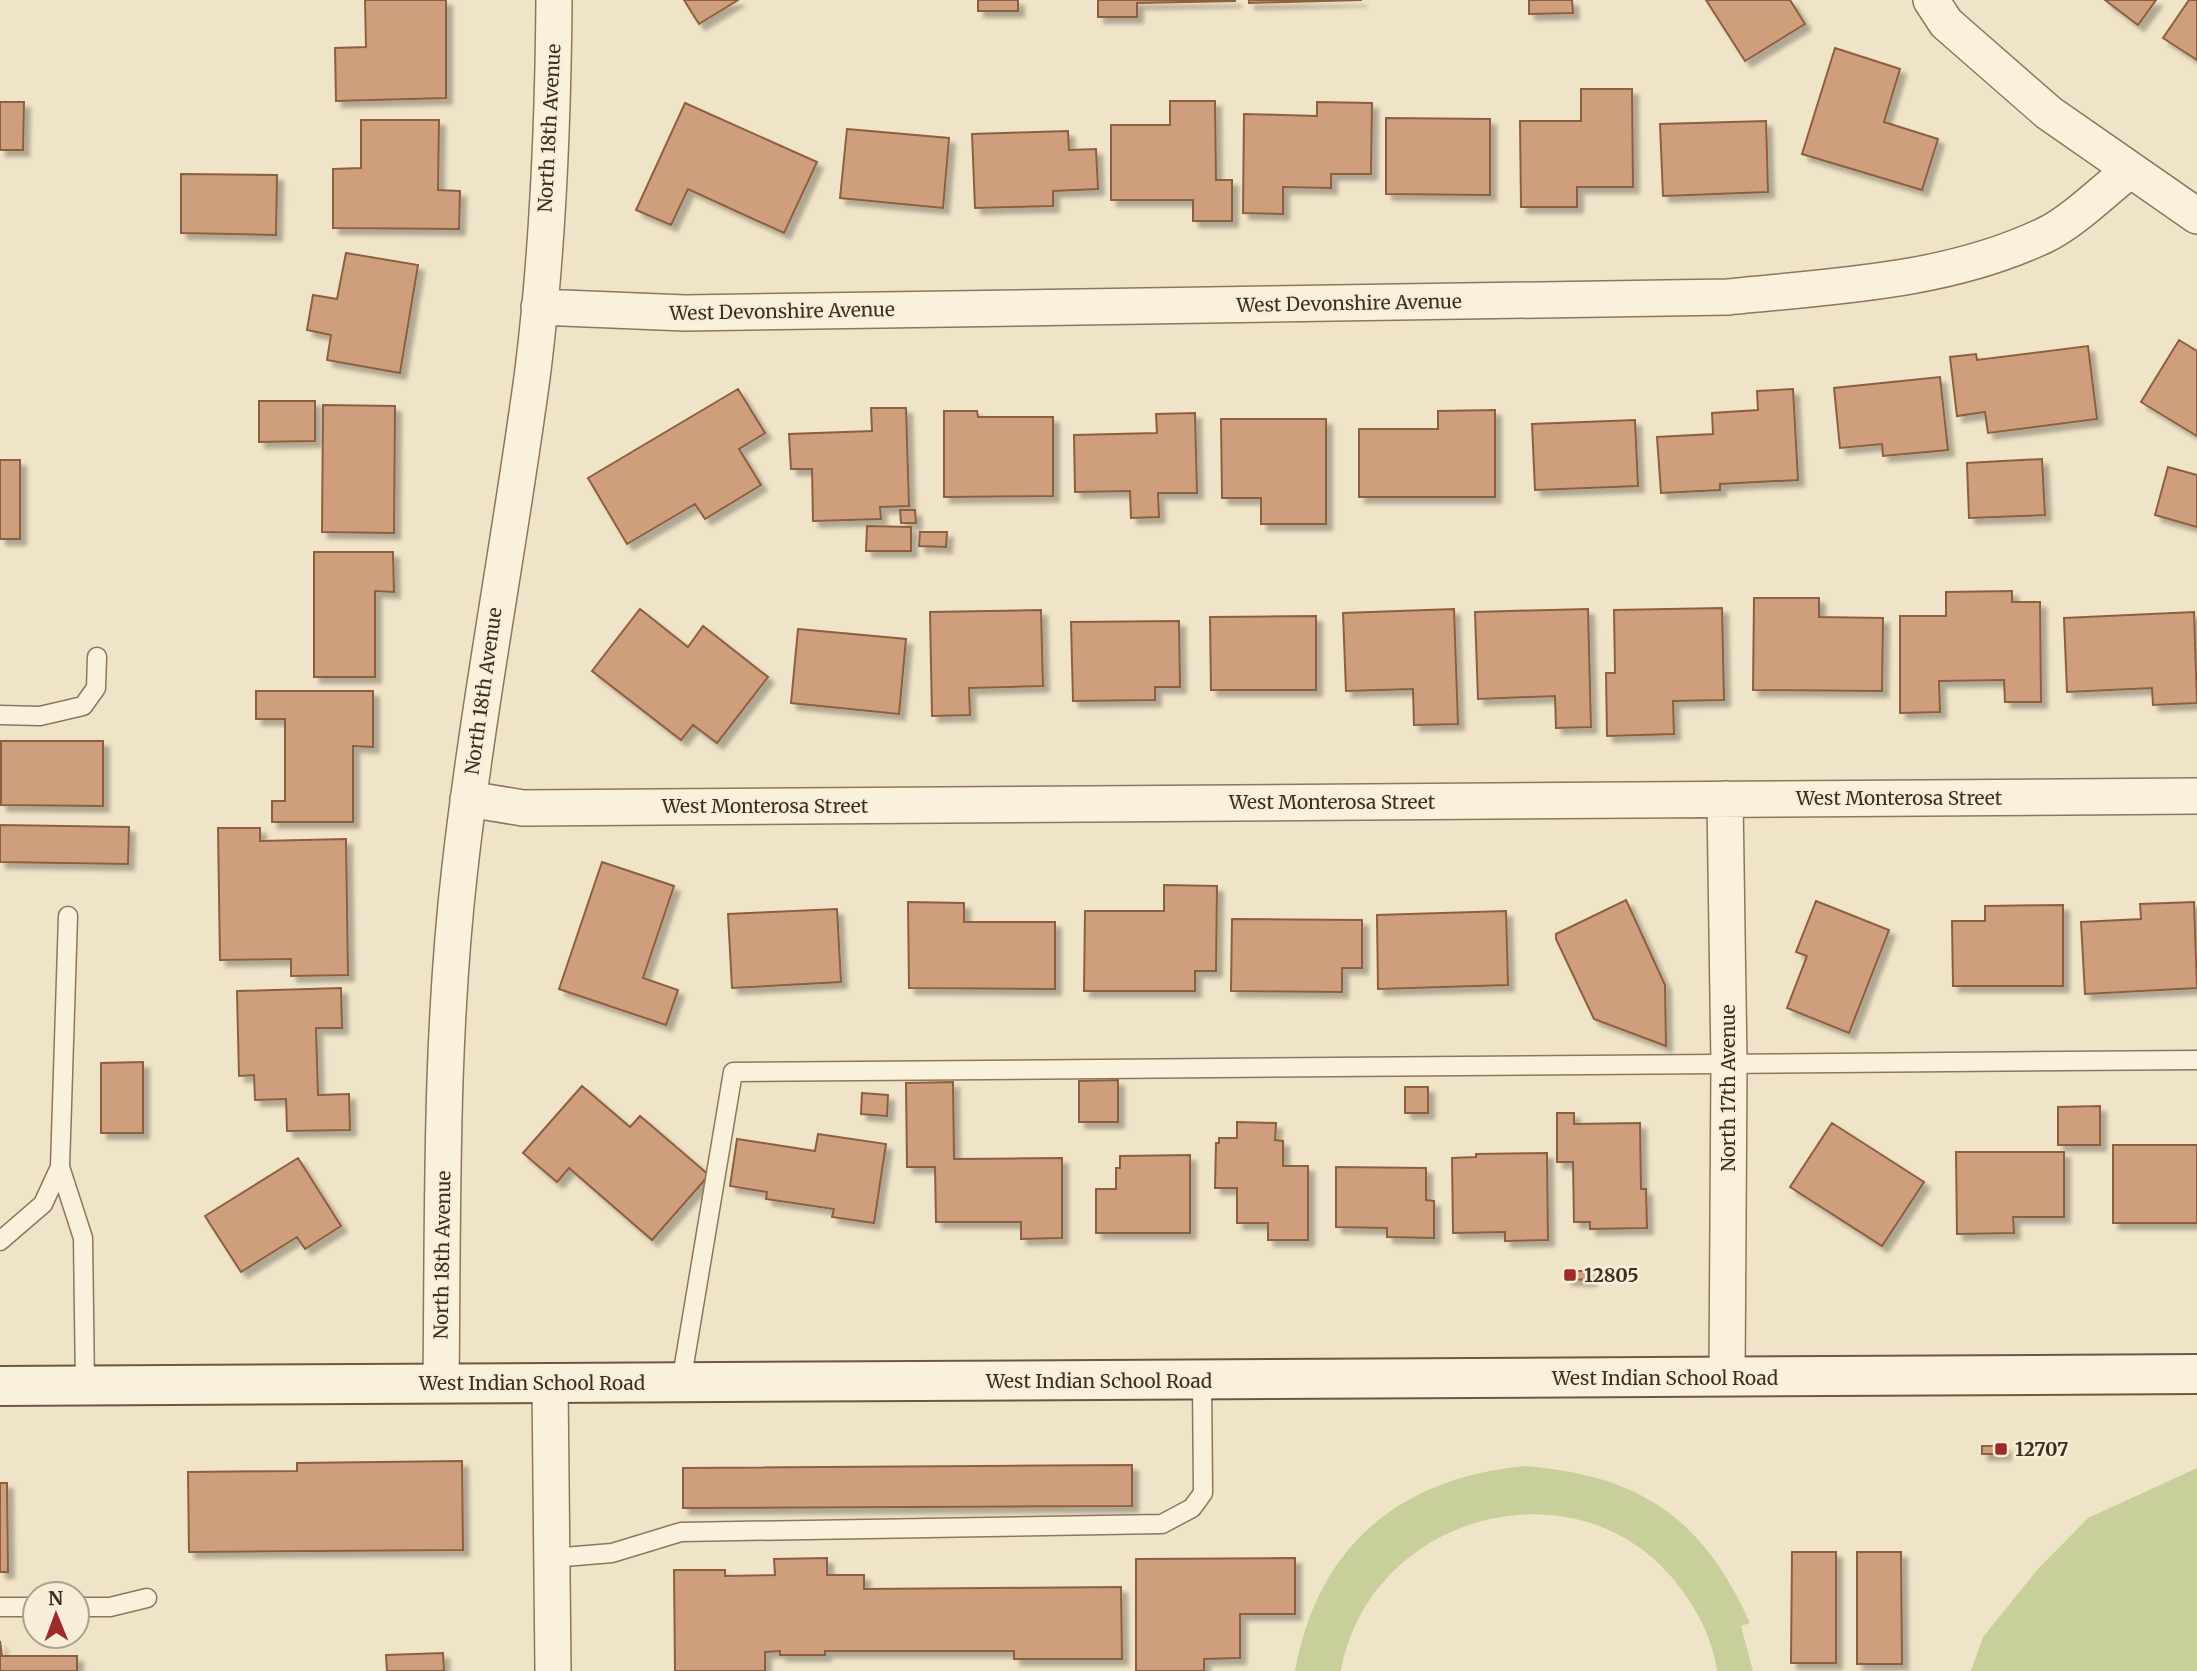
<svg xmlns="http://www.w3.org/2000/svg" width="2197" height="1671" viewBox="0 0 2197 1671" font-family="Merriweather,serif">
<defs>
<filter id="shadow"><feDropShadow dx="6" dy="6" stdDeviation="2" flood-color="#0004"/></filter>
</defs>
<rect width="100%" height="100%" fill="#f0e4c8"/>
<path fill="#c9cf9b" d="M 1525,1466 C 1640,1475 1703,1518 1750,1623 L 1741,1626 L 1753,1671 L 1717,1671 C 1713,1641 1699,1613 1681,1589 C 1584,1456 1370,1511 1341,1671 L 1295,1671 C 1318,1545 1400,1478 1525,1466 Z
M 2197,1468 L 2197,1671 L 1971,1671 L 1983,1637 L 2037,1570 L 2088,1518 Z"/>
<path fill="#cf9f7d" stroke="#8d5f41" stroke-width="2" filter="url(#shadow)" d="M 365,0 L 446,0 L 446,98 L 336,101 L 335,48 L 366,47 Z
M 684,0 L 738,0 L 699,24 Z
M 978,0 L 1018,0 L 1018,11 L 978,11 Z
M 1098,0 L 1235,0 L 1235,1 L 1137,3 L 1137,17 L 1098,17 Z
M 1249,0 L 1362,0 L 1249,3 Z
M 1529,0 L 1572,0 L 1573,13 L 1529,14 Z
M 1706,0 L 1790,0 L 1805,24 L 1745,61 Z
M 2105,0 L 2156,0 L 2138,25 Z
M 2189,0 L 2197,0 L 2197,60 L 2163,38 Z
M 1835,48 L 1900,69 L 1884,122 L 1938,139 L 1922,190 L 1802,154 Z
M 1581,89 L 1632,89 L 1633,187 L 1577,187 L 1577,207 L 1521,207 L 1520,121 L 1581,121 Z
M 1170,101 L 1215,101 L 1216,180 L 1232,180 L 1232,221 L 1193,221 L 1193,200 L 1111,200 L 1111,125 L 1170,125 Z
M 0,102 L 24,102 L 23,150 L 0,150 Z
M 1317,102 L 1372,103 L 1371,174 L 1331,174 L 1331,188 L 1283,187 L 1283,214 L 1243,213 L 1244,114 L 1317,116 Z
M 685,103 L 817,162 L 784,233 L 688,189 L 671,225 L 636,210 Z
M 1386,118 L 1490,119 L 1490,195 L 1386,194 Z
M 361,120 L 439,120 L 438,190 L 460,191 L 459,229 L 333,228 L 333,169 L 361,168 Z
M 1766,121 L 1768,192 L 1663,196 L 1660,124 Z
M 847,129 L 949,138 L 943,208 L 840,198 Z
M 1068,131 L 1069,150 L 1096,149 L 1098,189 L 1053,191 L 1053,206 L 975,208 L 972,134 Z
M 181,174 L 277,175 L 276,235 L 181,233 Z
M 346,253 L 418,265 L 400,373 L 327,360 L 331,335 L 307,330 L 313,295 L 337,299 Z
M 2179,340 L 2197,351 L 2197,436 L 2141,402 Z
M 2088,346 L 2097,419 L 1988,433 L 1985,412 L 1957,416 L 1950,357 L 1976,354 L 1977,360 Z
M 1940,377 L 1948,450 L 1883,456 L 1882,444 L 1840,448 L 1834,388 Z
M 738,389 L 765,433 L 739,449 L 761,485 L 705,519 L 695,504 L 627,544 L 588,478 Z
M 1793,389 L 1798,480 L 1720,484 L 1720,490 L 1661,493 L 1657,437 L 1713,434 L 1712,413 L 1758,410 L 1757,391 Z
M 259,401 L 315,401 L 315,441 L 259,442 Z
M 323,405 L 395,406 L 394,533 L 322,532 Z
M 871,408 L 906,408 L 909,506 L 880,507 L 881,519 L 813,521 L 812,469 L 791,469 L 789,434 L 872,431 Z
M 1495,410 L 1495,497 L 1359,497 L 1359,429 L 1438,429 L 1438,411 Z
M 944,411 L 977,411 L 978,417 L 1053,417 L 1053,496 L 944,497 Z
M 1195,413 L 1197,493 L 1158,493 L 1159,517 L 1131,518 L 1130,491 L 1075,492 L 1074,435 L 1157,433 L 1156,414 Z
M 1221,419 L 1326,419 L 1326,524 L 1261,524 L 1261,498 L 1222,498 Z
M 1635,420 L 1638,486 L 1535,490 L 1532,424 Z
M 2042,459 L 2045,515 L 1969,518 L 1967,463 Z
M 0,460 L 20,460 L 20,539 L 0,539 Z
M 2168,467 L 2197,475 L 2197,527 L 2155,515 Z
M 900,510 L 915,510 L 916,523 L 901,523 Z
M 867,526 L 911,527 L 911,551 L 866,551 Z
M 920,532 L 947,532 L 946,547 L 919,546 Z
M 314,552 L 393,552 L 394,592 L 375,591 L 375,677 L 314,677 Z
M 2012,591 L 2012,602 L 2040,602 L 2041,702 L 2005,702 L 2004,680 L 1939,681 L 1940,712 L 1900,713 L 1900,616 L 1946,616 L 1946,592 Z
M 1754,598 L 1819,598 L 1819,617 L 1883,618 L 1882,691 L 1753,690 Z
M 1722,608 L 1724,700 L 1673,701 L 1674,734 L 1607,736 L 1606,673 L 1615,673 L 1614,610 Z
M 640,609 L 688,647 L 703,626 L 768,677 L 717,743 L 693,725 L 681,740 L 592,671 Z
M 1454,609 L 1458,724 L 1414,725 L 1413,689 L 1346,691 L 1343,613 Z
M 1588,609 L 1591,727 L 1556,728 L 1555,696 L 1478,699 L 1475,612 Z
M 1041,610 L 1043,686 L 969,688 L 970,715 L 932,716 L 930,612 Z
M 2194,612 L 2197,703 L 2153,705 L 2152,688 L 2067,692 L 2064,618 Z
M 1316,616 L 1316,690 L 1211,690 L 1210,617 Z
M 1179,621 L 1180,687 L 1155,687 L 1155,700 L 1073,701 L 1071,622 Z
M 798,629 L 906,639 L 899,714 L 791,703 Z
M 256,691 L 373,691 L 373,747 L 353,746 L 353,822 L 272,822 L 272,801 L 285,801 L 285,719 L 256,719 Z
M 1,741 L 103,741 L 103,806 L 1,805 Z
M 0,825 L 129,827 L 128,864 L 0,862 Z
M 218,828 L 260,828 L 260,841 L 346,839 L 348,975 L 291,976 L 291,959 L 220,960 Z
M 602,862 L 674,886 L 643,978 L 678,990 L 666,1025 L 559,989 Z
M 1164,885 L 1217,886 L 1216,971 L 1195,971 L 1195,991 L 1084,991 L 1085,911 L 1164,911 Z
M 1626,900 L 1665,985 L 1666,1046 L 1594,1019 L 1556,939 L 1556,934 Z
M 1816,901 L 1889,930 L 1849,1033 L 1787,1008 L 1807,956 L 1796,952 Z
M 908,902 L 964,903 L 964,922 L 1055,922 L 1055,989 L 909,988 Z
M 2194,902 L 2197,988 L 2085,994 L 2081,922 L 2141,919 L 2140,904 Z
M 2063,905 L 2063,986 L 1953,986 L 1952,921 L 1985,921 L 1985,906 Z
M 837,909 L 841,982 L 732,988 L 728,914 Z
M 1506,911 L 1508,985 L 1378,989 L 1377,915 Z
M 1232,919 L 1362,920 L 1362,968 L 1342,968 L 1342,992 L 1231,991 Z
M 341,988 L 342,1028 L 316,1028 L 318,1095 L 349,1094 L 350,1130 L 287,1131 L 286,1099 L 255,1100 L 254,1075 L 239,1076 L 237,991 Z
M 143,1062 L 143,1133 L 101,1133 L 101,1063 Z
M 1118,1080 L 1118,1122 L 1079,1122 L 1079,1081 Z
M 953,1082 L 954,1159 L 1062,1158 L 1062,1238 L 1021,1239 L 1021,1222 L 936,1222 L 935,1167 L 907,1167 L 906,1083 Z
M 582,1086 L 630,1127 L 640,1116 L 709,1175 L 652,1240 L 569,1168 L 557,1182 L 523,1153 Z
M 1405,1087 L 1428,1087 L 1428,1113 L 1405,1113 Z
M 862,1093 L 888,1095 L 887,1116 L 861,1114 Z
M 2100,1106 L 2100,1145 L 2058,1145 L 2058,1107 Z
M 1557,1113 L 1574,1113 L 1574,1124 L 1640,1123 L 1641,1189 L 1646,1189 L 1647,1228 L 1590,1229 L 1590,1222 L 1574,1222 L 1573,1162 L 1557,1162 Z
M 1237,1122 L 1276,1123 L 1275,1140 L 1283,1141 L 1283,1166 L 1308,1166 L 1308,1240 L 1268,1240 L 1268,1223 L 1237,1223 L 1237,1188 L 1215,1188 L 1216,1143 L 1219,1143 L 1219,1138 L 1237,1138 Z
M 1832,1123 L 1924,1182 L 1882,1246 L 1790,1187 Z
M 818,1134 L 886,1144 L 874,1223 L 832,1217 L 834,1209 L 766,1199 L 767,1192 L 730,1186 L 737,1139 L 815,1151 Z
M 2113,1145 L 2197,1145 L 2197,1223 L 2113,1223 Z
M 1956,1152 L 2064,1152 L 2064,1217 L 2013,1217 L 2014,1233 L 1957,1234 Z
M 1547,1153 L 1548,1240 L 1505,1241 L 1505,1232 L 1453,1233 L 1452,1158 L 1476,1157 L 1476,1154 Z
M 1190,1155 L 1190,1233 L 1096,1233 L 1096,1189 L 1116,1189 L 1116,1168 L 1120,1168 L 1120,1156 Z
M 298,1158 L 341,1226 L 305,1249 L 297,1237 L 241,1272 L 205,1216 Z
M 1336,1167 L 1426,1168 L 1426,1200 L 1434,1201 L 1434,1238 L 1387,1237 L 1387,1228 L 1336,1227 Z
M 1566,1271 L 1590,1271 L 1590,1280 L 1566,1279 Z
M 1982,1446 L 2005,1446 L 2005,1454 L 1982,1454 Z
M 462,1461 L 463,1550 L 189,1552 L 188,1472 L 297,1471 L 297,1463 Z
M 1132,1465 L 1132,1506 L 683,1508 L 683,1468 Z
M 0,1483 L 7,1483 L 8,1572 L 0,1572 Z
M 1792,1552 L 1836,1552 L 1836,1663 L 1791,1663 Z
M 1857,1552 L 1901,1552 L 1902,1664 L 1857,1664 Z
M 827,1558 L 827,1575 L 864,1575 L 864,1589 L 1121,1587 L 1122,1659 L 1014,1659 L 1014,1651 L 825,1651 L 825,1655 L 780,1655 L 780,1651 L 765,1652 L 765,1671 L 675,1671 L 674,1570 L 725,1570 L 725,1576 L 775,1575 L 774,1559 Z
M 1295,1558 L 1295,1614 L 1240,1614 L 1240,1658 L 1204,1659 L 1204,1671 L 1136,1671 L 1136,1559 Z
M 0,1641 L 2,1656 L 77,1656 L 77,1671 L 0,1671 Z
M 443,1653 L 444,1671 L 387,1671 L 386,1655 Z"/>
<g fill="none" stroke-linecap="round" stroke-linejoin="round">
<defs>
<path id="service" d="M 0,715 L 40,716 L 83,706 L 96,688 L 97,657
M 60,1167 L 83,1238 L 85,1386
M 0,1241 L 43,1204 L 60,1167 L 68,916
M 681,1383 L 733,1072 L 2197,1060
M 552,1558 L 612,1553 L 681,1532 L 1162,1524 L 1192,1508 L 1203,1493 L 1202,1380
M 0,1607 L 35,1607
M 77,1607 L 110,1607 L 147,1598"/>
<path id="minor" d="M 1931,0 L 1946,23 L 2049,113 L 2197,216
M 539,307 L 685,313 L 1728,297 C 1834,286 1947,282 2045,235 C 2071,223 2106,189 2130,170
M 468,799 L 523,808 L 2197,796
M 1725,799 L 1729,1064 L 1727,1377
M 550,1383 L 553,1671
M 441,1384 C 443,1212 440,1039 460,867 C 479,700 511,536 533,370 C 548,248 553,123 554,0"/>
<path id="secondary" d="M 0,1386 L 2197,1374"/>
</defs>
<use href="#service" stroke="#8d765c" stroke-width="21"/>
<use href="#minor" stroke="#8d765c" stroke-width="38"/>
<use href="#secondary" stroke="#6f573f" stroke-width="42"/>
<use href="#service" stroke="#faf1dc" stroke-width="18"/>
<use href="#minor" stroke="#faf1dc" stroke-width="35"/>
<use href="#secondary" stroke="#faf1dc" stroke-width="38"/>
</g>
<g fill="#9e2a2b" stroke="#f7eed8" stroke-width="2.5">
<rect x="1563" y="1268" width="14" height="14" rx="3.5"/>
<rect x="1994" y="1442" width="14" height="14" rx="3.5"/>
</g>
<g text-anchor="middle" stroke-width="5" stroke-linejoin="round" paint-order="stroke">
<g font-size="19" fill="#3d2e20" stroke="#f7eed8">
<text transform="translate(549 128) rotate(-87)" y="7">North 18th Avenue</text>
<text transform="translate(1349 303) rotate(-1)" y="7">West Devonshire Avenue</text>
<text transform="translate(782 311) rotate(-1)" y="7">West Devonshire Avenue</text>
<text transform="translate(483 691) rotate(-82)" y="7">North 18th Avenue</text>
<text x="1899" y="805">West Monterosa Street</text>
<text x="1332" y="809">West Monterosa Street</text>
<text x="765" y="813">West Monterosa Street</text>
<text transform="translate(1728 1088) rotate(-90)" y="7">North 17th Avenue</text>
<text transform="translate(442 1255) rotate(-89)" y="7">North 18th Avenue</text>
<text x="1665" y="1385">West Indian School Road</text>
<text x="1099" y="1388">West Indian School Road</text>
<text x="532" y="1390">West Indian School Road</text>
</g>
<g font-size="19" font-weight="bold" fill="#3d2e20" stroke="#f7eed8" text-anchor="start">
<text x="1584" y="1282">12805</text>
<text x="2015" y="1456">12707</text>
</g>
</g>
<g transform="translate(56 1615) rotate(359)"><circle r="33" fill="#f7eed8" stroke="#ada18e" stroke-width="2"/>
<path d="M0-5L12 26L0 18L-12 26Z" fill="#9e2a2b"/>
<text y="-10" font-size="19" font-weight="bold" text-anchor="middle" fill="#3d2e20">N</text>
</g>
</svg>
